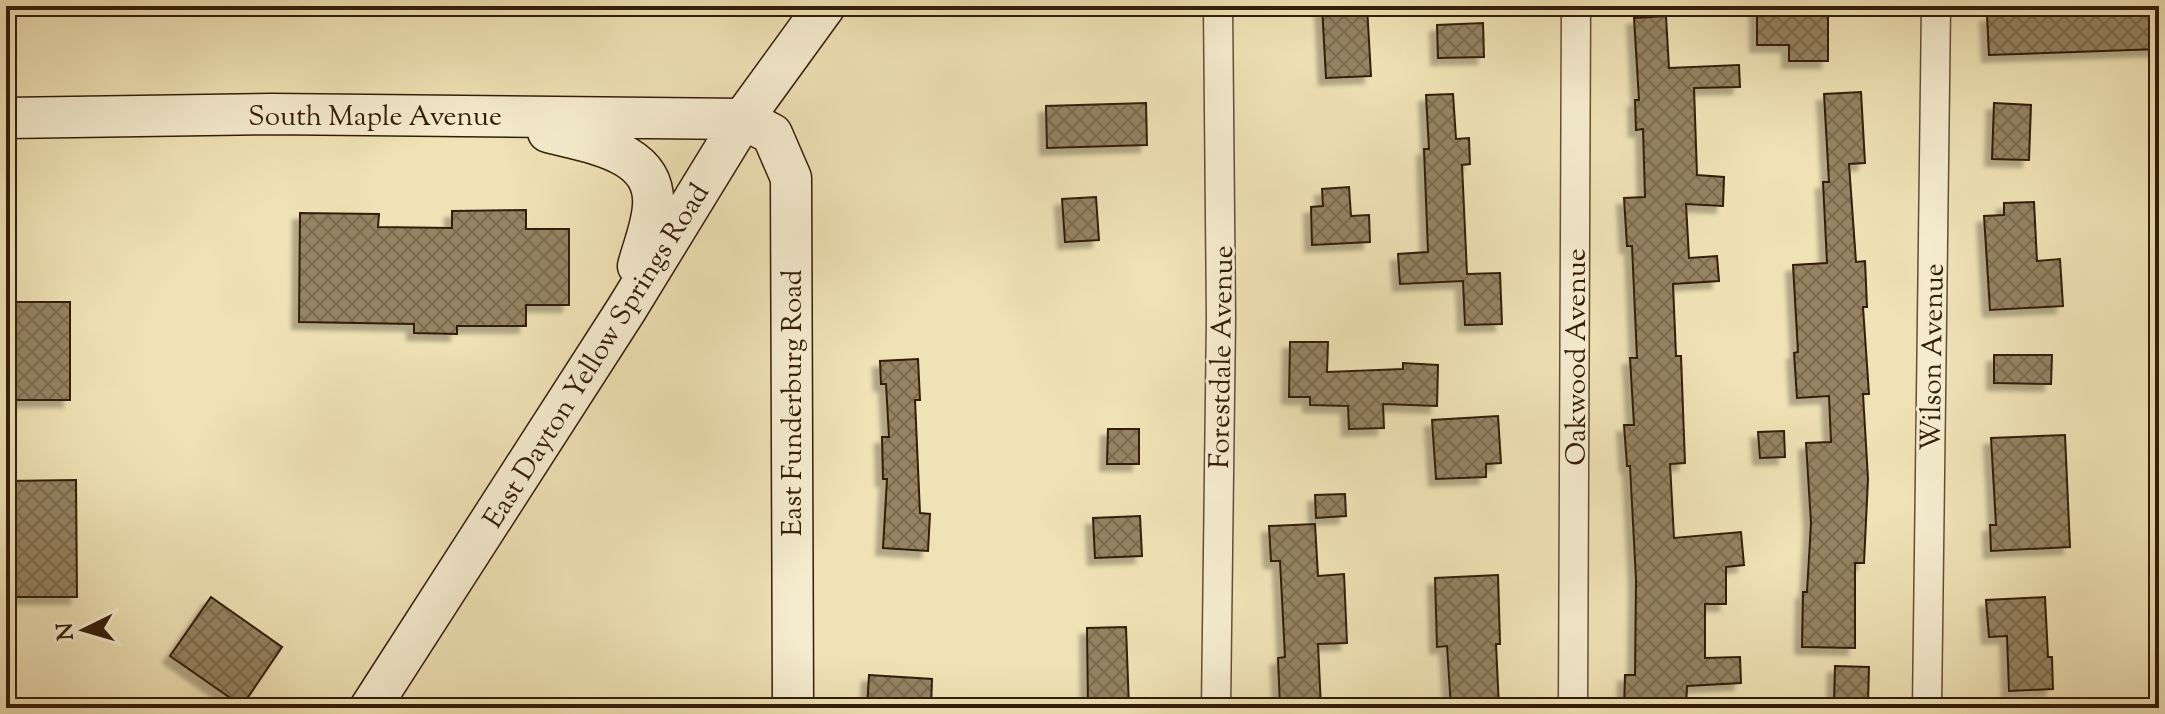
<svg xmlns="http://www.w3.org/2000/svg" width="2165" height="714" viewBox="0 0 2165 714" font-family="'Sorts Mill Goudy',serif">
<defs>
<pattern id="building-cross-hatch" width="8" height="8" patternUnits="userSpaceOnUse" patternTransform="scale(2)"><rect width="8" height="8" fill="#958362"/><path d="M0 0l8 8M0 8l8-8" fill="none" stroke="#7a6b4f"/></pattern>
<filter id="shadow"><feDropShadow dx="-7" dy="7" stdDeviation="2" flood-color="#0004"/></filter>
</defs>
<rect width="100%" height="100%" fill="#efe2b5"/>
<filter id="stains"><feTurbulence type="fractalNoise" baseFrequency=".0025" numOctaves="4"/><feColorMatrix values="0 0 0 0 .2 0 0 0 0 .09 0 0 0 0 .02 0 0 0 .5 -.17"/></filter>
<radialGradient id="worn" r=".72"><stop offset=".6" stop-color="#630" stop-opacity="0"/><stop offset="1" stop-color="#630" stop-opacity=".3"/></radialGradient>
<path fill="url(#building-cross-hatch)" stroke="#341d09" stroke-width="2" filter="url(#shadow)" d="M 1322,6 L 1367,6 L 1371,76 L 1326,78 Z
M 1757,6 L 1828,6 L 1828,61 L 1789,61 L 1789,45 L 1757,45 Z
M 2159,9 L 2159,49 L 1989,55 L 1987,15 Z
M 1666,16 L 1669,68 L 1739,65 L 1740,87 L 1694,88 L 1697,175 L 1724,177 L 1723,206 L 1686,204 L 1689,258 L 1717,256 L 1719,281 L 1673,284 L 1676,356 L 1681,356 L 1685,463 L 1670,464 L 1674,538 L 1741,532 L 1744,565 L 1726,567 L 1726,604 L 1705,604 L 1705,658 L 1740,657 L 1741,683 L 1687,686 L 1686,708 L 1624,708 L 1625,675 L 1635,675 L 1636,580 L 1630,466 L 1627,466 L 1624,425 L 1634,425 L 1630,358 L 1637,358 L 1632,246 L 1627,246 L 1624,198 L 1645,197 L 1643,129 L 1636,130 L 1635,100 L 1639,100 L 1634,18 Z
M 1483,23 L 1484,57 L 1438,58 L 1437,25 Z
M 1861,92 L 1865,163 L 1849,164 L 1856,262 L 1865,261 L 1867,307 L 1863,307 L 1869,394 L 1863,394 L 1868,479 L 1864,563 L 1855,563 L 1855,648 L 1802,647 L 1803,592 L 1807,592 L 1811,523 L 1806,443 L 1831,442 L 1829,396 L 1797,398 L 1794,353 L 1798,352 L 1793,265 L 1827,263 L 1823,182 L 1829,182 L 1824,94 Z
M 1453,94 L 1456,139 L 1469,138 L 1470,164 L 1462,165 L 1467,274 L 1500,273 L 1502,324 L 1465,325 L 1463,281 L 1400,284 L 1398,254 L 1428,252 L 1424,149 L 1429,149 L 1426,95 Z
M 1146,103 L 1147,145 L 1047,148 L 1046,106 Z
M 1994,103 L 2031,105 L 2029,160 L 1992,159 Z
M 1349,187 L 1351,216 L 1369,215 L 1370,242 L 1312,245 L 1311,207 L 1323,206 L 1322,189 Z
M 1096,197 L 1099,240 L 1065,242 L 1062,199 Z
M 2034,202 L 2037,261 L 2060,259 L 2063,306 L 1990,310 L 1984,216 L 2004,215 L 2004,203 Z
M 526,210 L 526,229 L 569,229 L 569,305 L 526,305 L 526,326 L 457,326 L 457,334 L 414,333 L 414,324 L 299,322 L 300,213 L 379,214 L 378,227 L 452,228 L 452,211 Z
M 6,302 L 70,302 L 70,400 L 6,400 Z
M 1290,342 L 1328,342 L 1327,372 L 1403,369 L 1403,363 L 1438,365 L 1437,406 L 1383,404 L 1384,428 L 1349,429 L 1348,406 L 1310,405 L 1310,397 L 1289,397 Z
M 1994,355 L 2052,355 L 2051,384 L 1994,383 Z
M 918,359 L 920,400 L 915,400 L 920,513 L 930,514 L 928,551 L 883,548 L 887,479 L 883,479 L 882,437 L 889,437 L 886,384 L 881,384 L 880,361 Z
M 1498,416 L 1501,463 L 1486,464 L 1486,477 L 1436,479 L 1432,420 Z
M 1108,429 L 1139,429 L 1139,464 L 1107,464 Z
M 1784,431 L 1785,457 L 1760,458 L 1758,432 Z
M 2065,435 L 2070,547 L 1991,551 L 1990,525 L 1996,525 L 1991,438 Z
M 76,480 L 77,597 L 6,597 L 6,481 Z
M 1345,494 L 1346,516 L 1316,518 L 1315,495 Z
M 1140,516 L 1142,556 L 1095,558 L 1093,518 Z
M 1315,524 L 1318,576 L 1344,574 L 1347,643 L 1318,644 L 1321,708 L 1280,708 L 1278,658 L 1285,657 L 1280,561 L 1271,561 L 1269,526 Z
M 1498,575 L 1500,644 L 1496,644 L 1499,708 L 1451,708 L 1447,646 L 1437,647 L 1435,578 Z
M 211,597 L 282,647 L 242,706 L 170,656 Z
M 2045,597 L 2048,657 L 2052,657 L 2053,689 L 2009,691 L 2007,636 L 1989,637 L 1986,600 Z
M 1126,627 L 1129,708 L 1088,708 L 1087,628 Z
M 1835,666 L 1869,667 L 1868,704 L 1834,703 Z
M 869,675 L 932,679 L 931,708 L 867,708 Z"/>
<g fill="none" stroke-linecap="round" stroke-linejoin="round">
<defs>
<path id="street" d="M 1216,708 L 1221,318 L 1218,6
M 1573,708 L 1576,6
M 1927,708 L 1936,6"/>
<path id="secondary" d="M 6,118 L 272,114 L 743,119 L 772,134 L 791,178 L 793,708
M 548,132 C 588,143 657,150 653,206 C 652,226 643,247 638,266
M 370,708 L 626,310 L 743,119 L 825,6"/>
</defs>
<use href="#street" stroke="#634e34" stroke-width="31"/>
<use href="#secondary" stroke="#341d09" stroke-width="43"/>
<use href="#street" stroke="#f5eccf" stroke-width="28"/>
<use href="#secondary" stroke="#f5eccf" stroke-width="40"/>
</g>
<g text-anchor="middle" stroke-width="6" stroke-linejoin="round" paint-order="stroke">
<g font-size="28" fill="#341d09" stroke="#f5eccf">
<text x="375" y="125">South Maple Avenue</text>
<text transform="translate(595 355) rotate(-58)" y="10">East Dayton Yellow Springs Road</text>
<text transform="translate(1220 357) rotate(-89)" y="10">Forestdale Avenue</text>
<text transform="translate(1575 357) rotate(-90)" y="10">Oakwood Avenue</text>
<text transform="translate(1931 357) rotate(-89)" y="10">Wilson Avenue</text>
<text transform="translate(791 403) rotate(-90)" y="10">East Funderburg Road</text>
</g>
</g>
<rect width="2165" height="714" fill="none" stroke="#efe2b5" stroke-width="32"/>
<rect x="8" y="8" width="2149" height="698" fill="none" stroke="#341d09" stroke-width="4"/>
<rect x="16" y="16" width="2133" height="682" fill="none" stroke="#341d09" stroke-width="2"/>
<g transform="translate(84 630) rotate(265)" stroke="#f5eccf" stroke-width="6" paint-order="stroke">
<path d="M0-6L14 30L0 20L-14 30Z" fill="#341d09"/>
<text y="-12" font-size="22" font-weight="bold" text-anchor="middle" fill="#341d09">N</text>
</g>
<rect width="100%" height="100%" filter="url(#stains)"/>
<rect width="100%" height="100%" fill="url(#worn)"/>
</svg>
